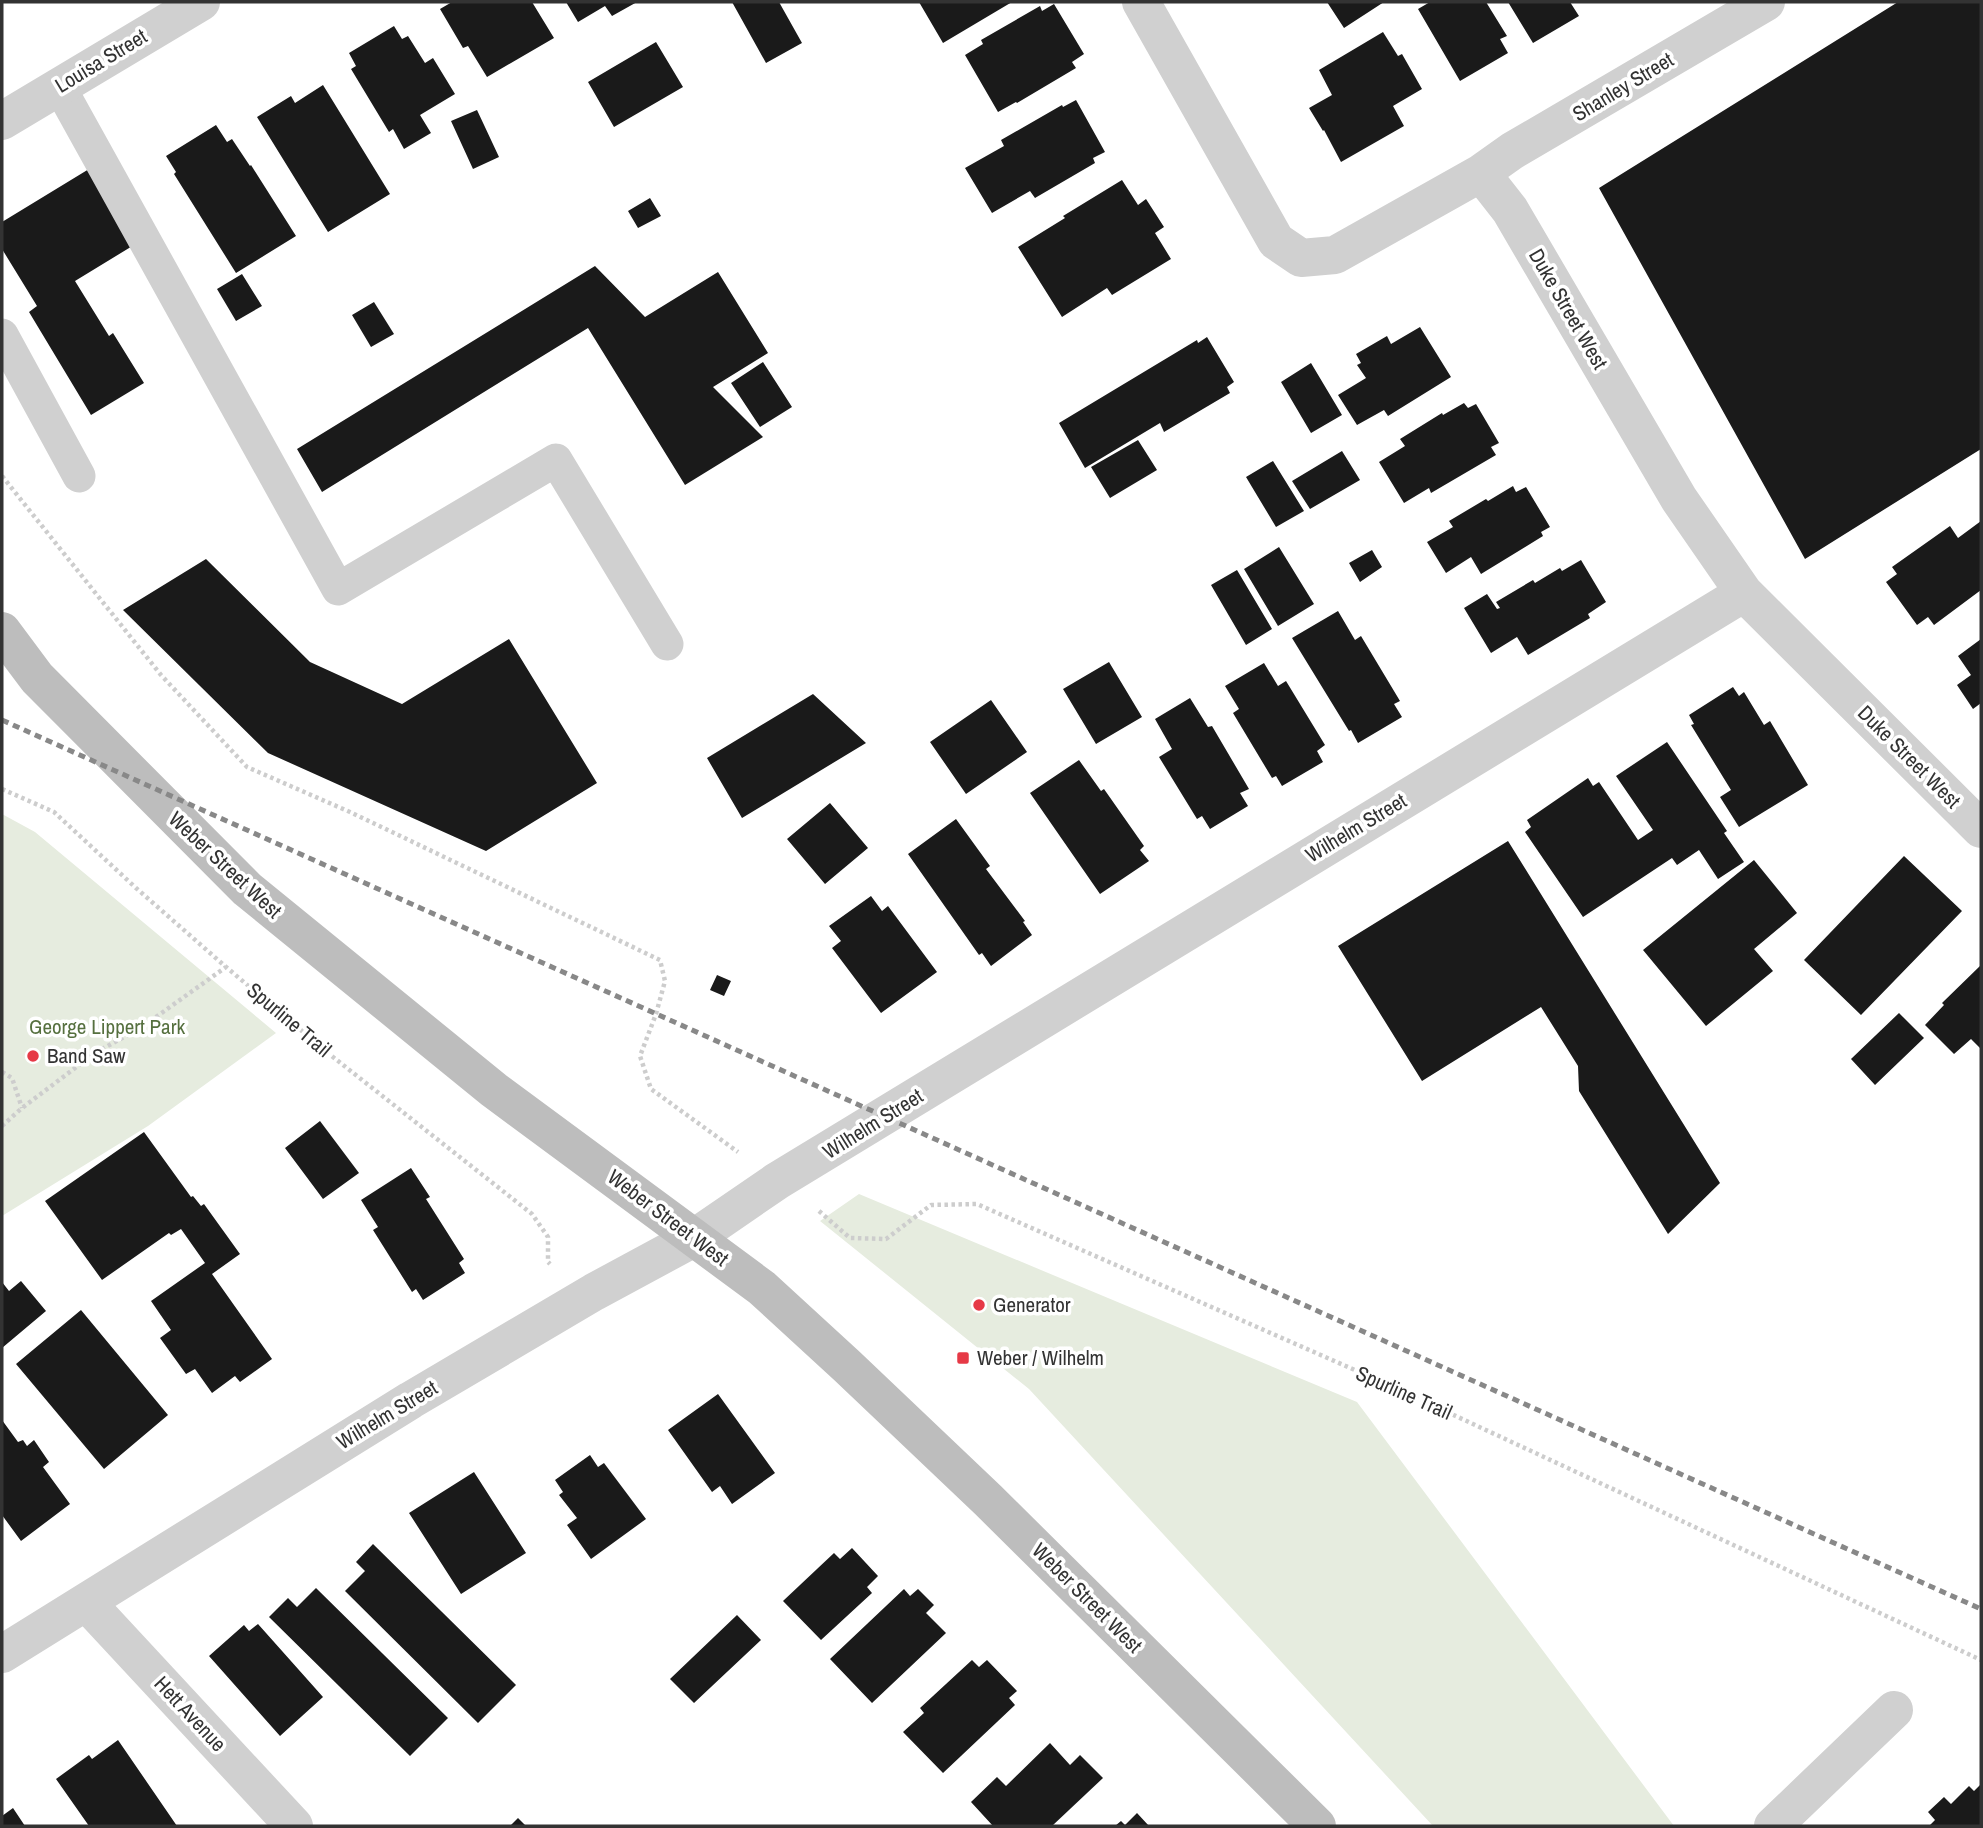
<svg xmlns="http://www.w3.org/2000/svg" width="1983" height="1828" viewBox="0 0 1983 1828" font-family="'Archivo Narrow',sans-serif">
<rect width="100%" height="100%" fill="#fff"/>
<path fill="#e6ecdf" d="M 2,814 L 35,832 L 276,1033 L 148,1126 L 2,1216 Z
M 859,1194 L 1357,1402 L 1674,1826 L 1433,1826 L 1029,1389 L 820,1221 Z"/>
<path fill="#1a1a1a" d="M 452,2 L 532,2 L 554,38 L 487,77 L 468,46 L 463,48 L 440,9 Z
M 566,2 L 637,2 L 612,16 L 605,6 L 578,22 Z
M 732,2 L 779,2 L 802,43 L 766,63 Z
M 919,2 L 1012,2 L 943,43 Z
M 1327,2 L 1384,2 L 1344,28 Z
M 1430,2 L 1486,2 L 1507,36 L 1500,39 L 1508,53 L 1460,81 L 1418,9 Z
M 1508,2 L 1570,2 L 1579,16 L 1533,43 Z
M 1898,2 L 1981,2 L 1981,449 L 1805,559 L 1599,188 Z
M 1054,4 L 1084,54 L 1072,62 L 1076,68 L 1017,103 L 1016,102 L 998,112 L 965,55 L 983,44 L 981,40 L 1040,6 L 1042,11 Z
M 394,26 L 402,39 L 408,36 L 425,63 L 433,58 L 455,94 L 420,115 L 431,133 L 404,149 L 393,129 L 389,132 L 351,69 L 356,66 L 349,53 Z
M 1383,32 L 1398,56 L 1402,54 L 1422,89 L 1393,106 L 1404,126 L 1341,162 L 1324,130 L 1323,131 L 1309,108 L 1332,95 L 1319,70 Z
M 656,42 L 683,87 L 614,127 L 588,82 Z
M 323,85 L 390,194 L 328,232 L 257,117 L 291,96 L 295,103 Z
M 1076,100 L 1105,152 L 1093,158 L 1095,163 L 1035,198 L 1030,191 L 992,213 L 965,168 L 1004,146 L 1001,140 L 1062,105 L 1063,107 Z
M 477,110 L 499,157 L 473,169 L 451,121 Z
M 216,125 L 227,142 L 232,139 L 250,166 L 251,165 L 296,236 L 236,273 L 174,174 L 176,172 L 166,156 Z
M 89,169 L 134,245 L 75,281 L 109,336 L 113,333 L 144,383 L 91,415 L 29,312 L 37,306 L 2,249 L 2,222 Z
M 1122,180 L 1138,205 L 1146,199 L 1164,227 L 1155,233 L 1171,259 L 1112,295 L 1107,288 L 1062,317 L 1018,247 L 1065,218 L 1063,216 Z
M 650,198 L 661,216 L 638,228 L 628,211 Z
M 595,266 L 645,317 L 718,272 L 768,353 L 713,387 L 763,437 L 685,485 L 588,328 L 322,492 L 297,449 Z
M 242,274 L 262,306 L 236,321 L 217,289 Z
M 374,302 L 394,334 L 371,347 L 352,315 Z
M 1420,327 L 1451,377 L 1388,416 L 1384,410 L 1357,425 L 1338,395 L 1366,378 L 1357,365 L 1361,363 L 1356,354 L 1387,336 L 1391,344 Z
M 1207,337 L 1234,382 L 1227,387 L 1230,393 L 1164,432 L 1160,423 L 1085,468 L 1059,423 L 1197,340 L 1198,343 Z
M 763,362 L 792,407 L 760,427 L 731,383 Z
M 1311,363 L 1342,415 L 1311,433 L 1281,382 Z
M 1464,403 L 1468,408 L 1476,404 L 1499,443 L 1491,447 L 1496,455 L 1431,493 L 1429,488 L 1404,503 L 1379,462 L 1405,446 L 1400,439 L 1442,413 L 1443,415 Z
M 1138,440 L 1157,470 L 1110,498 L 1091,467 Z
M 1342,451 L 1360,480 L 1310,509 L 1292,481 Z
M 1273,461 L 1304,511 L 1276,527 L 1246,477 Z
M 1513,486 L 1516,492 L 1526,487 L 1550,527 L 1541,532 L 1543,536 L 1481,574 L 1471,557 L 1446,573 L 1427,542 L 1453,527 L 1449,521 L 1486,499 L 1488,501 Z
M 1981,521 L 1981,590 L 1934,625 L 1928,617 L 1917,625 L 1886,582 L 1897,574 L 1892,567 L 1950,526 L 1958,538 Z
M 1279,547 L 1314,604 L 1278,626 L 1244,569 Z
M 1372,550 L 1382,567 L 1360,582 L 1349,563 Z
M 206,559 L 310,662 L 402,704 L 509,639 L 597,783 L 486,851 L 268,753 L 123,610 Z
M 1581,560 L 1606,602 L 1588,614 L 1590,618 L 1528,655 L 1517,637 L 1491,653 L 1464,608 L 1487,594 L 1497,609 L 1500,608 L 1496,602 L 1533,580 L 1535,583 L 1560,568 L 1562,571 Z
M 1237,570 L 1272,629 L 1246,645 L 1211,585 Z
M 1338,611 L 1355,640 L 1361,636 L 1400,701 L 1394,704 L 1402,717 L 1358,743 L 1351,730 L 1349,731 L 1292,638 Z
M 1981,639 L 1981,703 L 1973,709 L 1957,685 L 1971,675 L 1958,656 Z
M 1109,662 L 1142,717 L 1096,744 L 1063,689 Z
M 1264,663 L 1278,686 L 1286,681 L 1325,745 L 1317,751 L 1323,762 L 1282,786 L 1276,776 L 1272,778 L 1233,713 L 1239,709 L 1225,686 Z
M 1733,687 L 1739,696 L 1744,692 L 1764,725 L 1770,721 L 1808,785 L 1739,827 L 1720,797 L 1731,790 L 1691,725 L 1694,724 L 1689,715 Z
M 813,694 L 866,743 L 742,818 L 707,758 Z
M 1190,698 L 1208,727 L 1212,726 L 1249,789 L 1240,793 L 1248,806 L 1210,829 L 1202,816 L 1197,819 L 1159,757 L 1172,749 L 1155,719 Z
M 991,700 L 1027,752 L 966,794 L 930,742 Z
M 1667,742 L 1727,831 L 1724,833 L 1744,862 L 1718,879 L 1699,850 L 1677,865 L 1672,858 L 1583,917 L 1525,832 L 1531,827 L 1527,820 L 1588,778 L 1593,786 L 1599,782 L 1638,840 L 1653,830 L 1616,776 Z
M 1079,760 L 1101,791 L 1104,789 L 1144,846 L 1140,850 L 1149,861 L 1100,894 L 1030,793 Z
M 830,803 L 868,848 L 825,884 L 787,839 Z
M 956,819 L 990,866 L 986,869 L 1025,921 L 1023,922 L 1032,935 L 991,966 L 982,953 L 979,955 L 908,854 Z
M 1508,841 L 1720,1183 L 1668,1234 L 1579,1091 L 1578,1066 L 1541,1007 L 1422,1081 L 1338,946 Z
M 1904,856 L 1962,911 L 1861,1015 L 1804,960 Z
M 1754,860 L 1797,913 L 1754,949 L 1773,971 L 1706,1026 L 1643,950 Z
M 871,896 L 882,911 L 888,906 L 937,972 L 881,1013 L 832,948 L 841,941 L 829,926 Z
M 1981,965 L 1981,1049 L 1971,1039 L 1954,1054 L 1925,1025 L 1944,1005 L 1942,1003 Z
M 717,975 L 731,981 L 724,996 L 710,990 Z
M 1899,1013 L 1924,1038 L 1875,1085 L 1851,1059 Z
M 320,1121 L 359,1173 L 323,1199 L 285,1148 Z
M 144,1132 L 191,1197 L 193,1196 L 201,1206 L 204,1204 L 240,1254 L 212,1274 L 272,1359 L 240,1382 L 235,1376 L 212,1393 L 195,1369 L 186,1374 L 160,1338 L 171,1330 L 151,1301 L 205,1263 L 181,1229 L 171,1235 L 169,1233 L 102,1280 L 45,1201 Z
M 411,1168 L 430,1197 L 426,1199 L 464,1259 L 459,1263 L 465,1273 L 423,1300 L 416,1289 L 412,1292 L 373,1230 L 378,1227 L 361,1200 Z
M 21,1281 L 46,1311 L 2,1348 L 2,1282 L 9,1291 Z
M 81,1310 L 168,1415 L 104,1469 L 16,1364 Z
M 718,1394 L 775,1473 L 732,1504 L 720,1486 L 712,1492 L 668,1430 Z
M 2,1420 L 18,1442 L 23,1440 L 27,1446 L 34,1440 L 49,1462 L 43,1467 L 70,1504 L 21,1541 L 2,1515 Z
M 590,1455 L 598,1467 L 604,1463 L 646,1519 L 591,1559 L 567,1525 L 577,1518 L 559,1495 L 563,1492 L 555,1480 Z
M 474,1472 L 526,1553 L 461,1594 L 409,1513 Z
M 373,1544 L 516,1685 L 478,1723 L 345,1591 L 365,1571 L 356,1562 Z
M 852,1548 L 878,1576 L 867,1587 L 872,1593 L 821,1640 L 783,1601 L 834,1553 L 840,1559 Z
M 316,1588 L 448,1718 L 410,1756 L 269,1617 L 288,1598 L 297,1607 Z
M 904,1589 L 910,1596 L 918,1589 L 934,1605 L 926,1613 L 946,1633 L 872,1703 L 830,1659 Z
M 737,1615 L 761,1640 L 694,1703 L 670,1679 Z
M 258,1624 L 323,1697 L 280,1736 L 209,1656 L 244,1625 L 249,1631 Z
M 972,1660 L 979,1667 L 987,1660 L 1017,1691 L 1009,1698 L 1015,1705 L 943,1773 L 903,1732 L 924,1713 L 920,1708 Z
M 118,1740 L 177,1826 L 89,1826 L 56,1779 L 89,1755 L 92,1759 Z
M 1050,1743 L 1070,1765 L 1080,1755 L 1103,1778 L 1052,1826 L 993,1826 L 971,1802 L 997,1777 L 1006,1786 Z
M 1981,1784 L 1981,1826 L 1929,1826 L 1935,1820 L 1928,1812 L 1944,1797 L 1951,1804 L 1969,1786 L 1974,1791 Z
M 13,1808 L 25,1826 L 2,1826 L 2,1816 Z
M 1137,1813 L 1149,1826 L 1115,1826 L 1121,1821 L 1125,1825 Z
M 518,1818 L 526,1826 L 510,1826 Z"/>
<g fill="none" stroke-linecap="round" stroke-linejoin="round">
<path stroke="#cdcdcd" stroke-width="4.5" stroke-dasharray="3.5 3.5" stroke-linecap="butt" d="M 2,476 L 161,675 L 247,767 L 350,812 L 660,960 L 665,981 L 656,1014 L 640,1056 L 651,1089 L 738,1152
M 2,789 L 54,812 L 136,888 L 226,967 L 333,1057 L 532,1214 L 548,1237 L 548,1262 L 550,1264
M 2,1072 L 12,1078 L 22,1108
M 2,1126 L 22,1108 L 95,1053 L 142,1027 L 226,967
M 819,1211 L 850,1238 L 886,1239 L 931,1205 L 977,1204 L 1389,1385 L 1981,1660"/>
<path stroke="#d0d0d0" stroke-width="33" d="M 59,86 L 338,589 L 556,460 L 667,644
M 2,335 L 79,476"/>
<path stroke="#d0d0d0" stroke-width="38" d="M 1141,2 L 1276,241 L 1301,258 L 1335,255 L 1481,173 L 1512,151 L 1766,2
M 2,121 L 201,2
M 1481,173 L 1510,210 L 1679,499 L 1744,593 L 1981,829
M 86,1602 L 294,1826
M 2,1654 L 411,1400 L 594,1292 L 694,1238 L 777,1181 L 1744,593
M 1773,1826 L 1894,1710"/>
<path stroke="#bdbdbd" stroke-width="38" d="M 2,631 L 37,678 L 247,889 L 494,1090 L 762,1288 L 847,1366 L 988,1500 L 1317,1826"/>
<path stroke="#888" stroke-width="5" stroke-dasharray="7 5" stroke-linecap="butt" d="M 2,720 L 1981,1609"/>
</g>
<g fill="#e63946" stroke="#fff" stroke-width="2.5">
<circle cx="33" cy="1056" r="7"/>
<circle cx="979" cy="1305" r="7"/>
<rect x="956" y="1351" width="14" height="14" rx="3.5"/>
</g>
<g text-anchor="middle" stroke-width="7" stroke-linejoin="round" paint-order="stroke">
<g font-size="21" fill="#333" stroke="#fff">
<text transform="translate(101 61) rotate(-31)" y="7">Louisa Street</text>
<text transform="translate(1623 87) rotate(-31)" y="7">Shanley Street</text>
<text transform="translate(1568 309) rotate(60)" y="7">Duke Street West</text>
<text transform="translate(1909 757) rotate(45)" y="7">Duke Street West</text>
<text transform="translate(1356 828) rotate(-31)" y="7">Wilhelm Street</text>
<text transform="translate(225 865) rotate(43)" y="7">Weber Street West</text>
<text transform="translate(289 1020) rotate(40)" y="7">Spurline Trail</text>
<text transform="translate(873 1124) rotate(-32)" y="7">Wilhelm Street</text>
<text transform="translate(668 1218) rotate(37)" y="7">Weber Street West</text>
<text transform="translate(1404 1393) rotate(24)" y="7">Spurline Trail</text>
<text transform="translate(387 1415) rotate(-31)" y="7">Wilhelm Street</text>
<text transform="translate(1087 1598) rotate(45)" y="7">Weber Street West</text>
<text transform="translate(190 1714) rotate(47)" y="7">Hett Avenue</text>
</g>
<g font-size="21" fill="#56703f" stroke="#fff">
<text x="107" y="1034">George Lippert Park</text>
</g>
<g font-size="21" fill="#333" stroke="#fff" text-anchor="start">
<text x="47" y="1063">Band Saw</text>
<text x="993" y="1312">Generator</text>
<text x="977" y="1365">Weber / Wilhelm</text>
</g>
</g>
<rect width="1983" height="1828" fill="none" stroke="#333333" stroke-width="7"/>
</svg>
